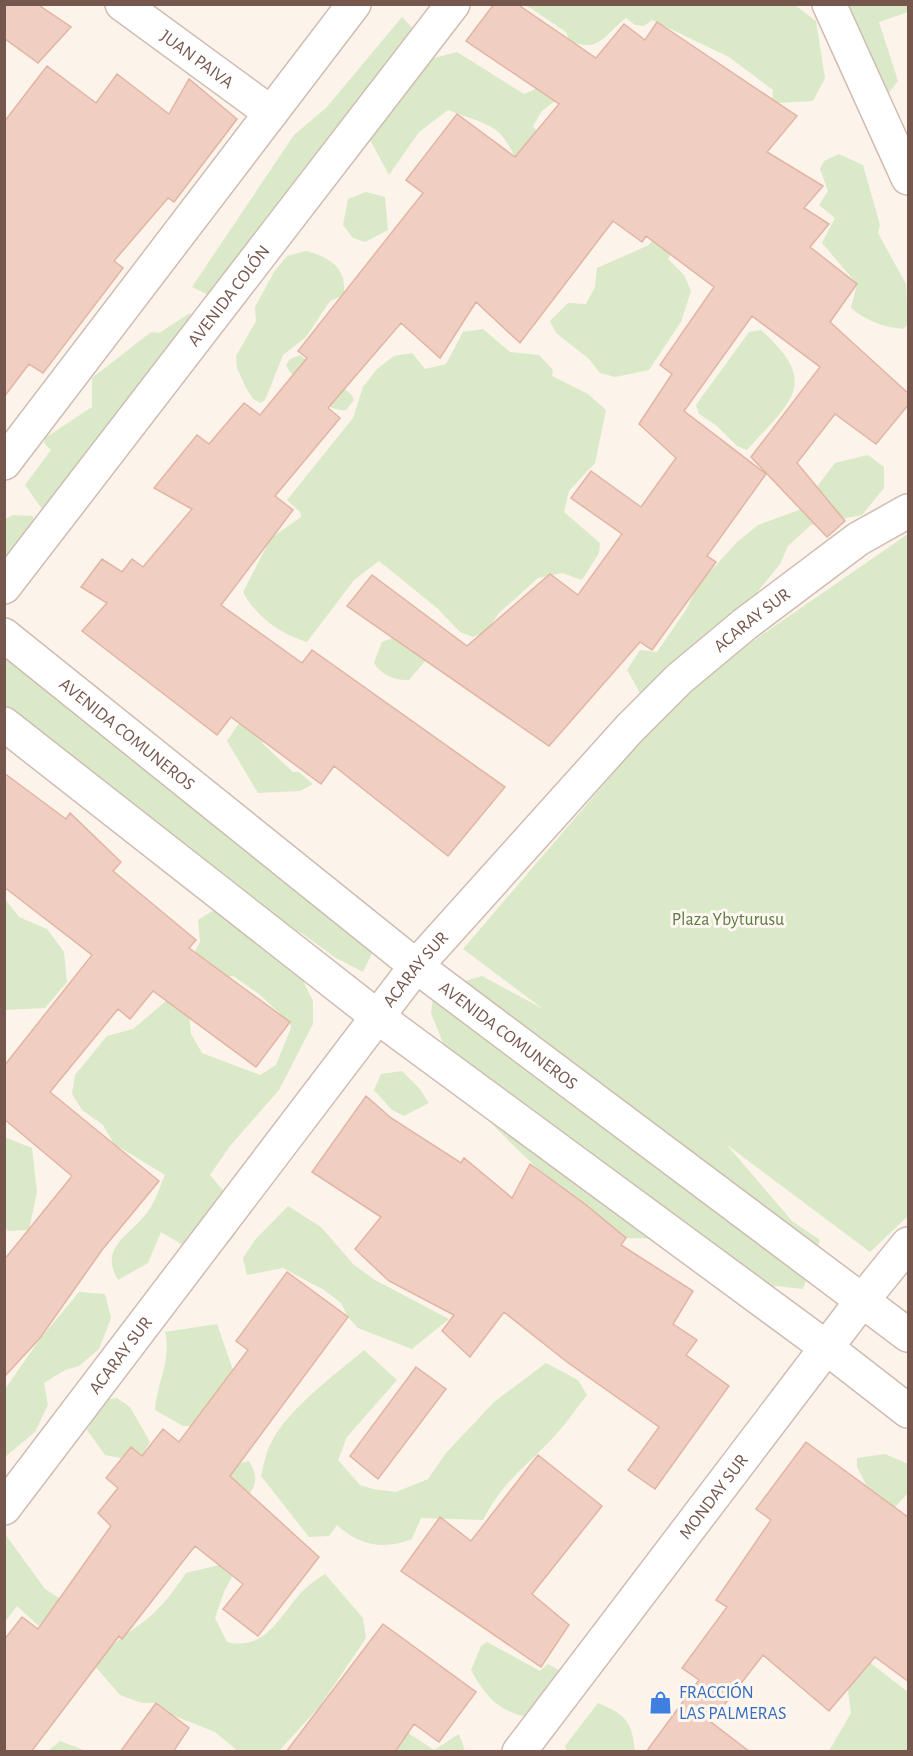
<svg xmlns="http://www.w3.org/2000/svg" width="913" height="1756" viewBox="0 0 913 1756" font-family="'Alegreya Sans',sans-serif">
<rect width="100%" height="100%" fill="#fcf3ea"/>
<path fill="#daeac8" d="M 526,5 L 795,5 L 816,21 L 825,78 L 813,101 L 777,103 L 772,100 L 773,90 L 729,57 L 652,20 L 644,26 L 635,25 L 626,18 C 603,36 600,53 569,41 L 566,32 Z
M 837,5 L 908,5 L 908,12 L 879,22 L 898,81 L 885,98 Z
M 402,17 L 415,31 L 215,298 L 192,287 L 294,135 L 326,108 Z
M 457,52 L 524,94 L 540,87 L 573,87 L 542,111 L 533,126 L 537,132 L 522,174 C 501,123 498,129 448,110 L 419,132 L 389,175 L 369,138 L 430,59 Z
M 839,154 L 863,165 L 880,225 L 878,233 L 906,284 L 908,325 L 903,329 C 884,327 866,321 851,308 L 857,284 L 822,243 L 835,218 L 819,205 L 828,191 L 820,169 L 824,161 Z
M 366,192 L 385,197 L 388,230 L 365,242 L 353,238 L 343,225 L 348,199 Z
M 666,223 L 680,238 L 668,259 L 684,275 L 691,291 L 681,322 L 649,370 L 615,377 L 600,373 L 588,358 L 556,333 L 550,321 L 568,303 L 586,304 L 595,287 L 597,268 L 649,245 Z
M 306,251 C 330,257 347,268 344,295 L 330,301 L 306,337 L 283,355 L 265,400 L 261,403 L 253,399 L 246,388 L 237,368 L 236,356 L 256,321 L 255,307 L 274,272 L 287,256 Z
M 190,313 L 193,325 L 77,478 L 42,509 L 25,485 L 51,450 L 44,443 L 45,438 L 92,407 L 92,378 L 151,332 L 159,333 Z
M 483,329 L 510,352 L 539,355 L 553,370 L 552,376 L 588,394 L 606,410 L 595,463 L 569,491 L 564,512 L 600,543 L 599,553 L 582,580 L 562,573 L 538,578 L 499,613 L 486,632 L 473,637 L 460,632 L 437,608 L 379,561 L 354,580 L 307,642 C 281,634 256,617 243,592 L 271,538 L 301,517 L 300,512 L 287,500 L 353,418 L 363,387 L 377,369 L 394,356 L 412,353 L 425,369 L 446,364 L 463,332 Z
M 761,330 C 821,383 791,401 747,450 L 737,446 L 717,426 L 699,414 L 696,405 L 749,332 Z
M 300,355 L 351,394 L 354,400 L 346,410 C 327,413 294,382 286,365 L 290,359 Z
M 868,455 L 884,467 L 884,488 L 862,515 L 811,525 L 788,546 L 780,564 L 751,600 L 643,698 L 627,670 L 640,650 L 657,652 L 686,610 L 698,585 L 737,542 L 758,525 L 799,510 L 835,463 Z
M 13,515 L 33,516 L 35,531 L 5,574 L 5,519 Z
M 908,534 L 908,1216 L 870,1252 L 727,1145 L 792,1221 L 820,1240 L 803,1289 L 766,1285 L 742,1264 L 706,1240 L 626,1238 L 542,1173 L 465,1098 L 431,1013 L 434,990 L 482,976 L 543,1009 L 463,949 L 688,686 Z
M 32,636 L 99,688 L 206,788 L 305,854 L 380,937 L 363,972 L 336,958 L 303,934 L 136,846 L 5,743 L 4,649 Z
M 395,637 L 426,660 L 409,680 C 396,681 381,675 374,663 L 382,642 Z
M 294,695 L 262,743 L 293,772 L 299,772 L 313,784 L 300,791 L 258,793 L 227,741 L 252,704 Z
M 5,899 L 19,917 L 47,929 L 64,952 L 67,982 L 45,1008 L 5,1010 Z
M 214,910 L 239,921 L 303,981 L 313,1001 L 313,1024 L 279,1090 L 230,1146 L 210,1175 L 244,1215 L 235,1235 L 223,1249 L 189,1249 L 161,1232 L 148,1263 L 118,1280 C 98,1246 131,1236 149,1210 C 156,1200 160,1186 165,1175 L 114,1144 L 103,1125 L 82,1110 L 72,1094 L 75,1075 L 107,1036 L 133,1029 L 186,984 L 191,1034 L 202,1053 L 260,1075 L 276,1065 L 291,1028 L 290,1023 L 259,994 L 233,976 L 218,978 L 192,957 L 200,942 L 198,920 Z
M 402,1071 L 419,1088 L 429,1103 L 404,1116 L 392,1110 L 374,1090 L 381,1074 Z
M 4,1137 L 32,1148 L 37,1192 L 29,1230 L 8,1231 L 5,1228 Z
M 288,1206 L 321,1227 L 354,1265 L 375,1280 L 449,1319 L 412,1349 L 358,1328 L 348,1317 L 341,1303 L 324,1290 L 283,1268 L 247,1275 L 243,1258 L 255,1240 Z
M 79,1292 L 105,1294 L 111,1318 L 99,1349 L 79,1366 L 65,1370 L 44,1383 L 48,1405 L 35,1432 L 5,1457 L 5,1389 L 40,1339 Z
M 217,1324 L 233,1370 L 191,1426 L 183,1426 L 155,1410 C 157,1383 172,1359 165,1332 Z
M 364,1350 L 397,1380 L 347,1437 L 338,1460 L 360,1485 L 373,1489 L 396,1492 L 428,1479 L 446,1453 L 494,1402 L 546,1363 L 578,1380 L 587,1395 C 575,1410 563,1428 549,1442 C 522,1470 502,1483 483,1520 L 421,1518 L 412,1539 C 384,1550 360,1546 337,1525 L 329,1536 L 309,1537 L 261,1476 C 264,1465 266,1451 272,1441 C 291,1406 334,1376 364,1350 Z
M 117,1398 L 130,1407 L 150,1442 L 142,1456 L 131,1447 L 121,1458 L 105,1455 L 87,1430 L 105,1400 Z
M 885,1454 L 908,1464 L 908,1493 L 884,1519 L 857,1467 L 857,1458 Z
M 249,1461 C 262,1483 253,1488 240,1507 L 212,1470 Z
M 5,1534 L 45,1589 L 76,1609 L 68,1653 L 17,1606 L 5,1622 Z
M 245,1552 L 224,1592 L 215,1618 L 227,1642 C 269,1652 281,1611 306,1588 C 311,1583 318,1579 325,1574 L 363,1618 L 366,1638 L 320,1706 L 279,1751 L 238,1751 L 215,1732 L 172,1715 L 156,1703 L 142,1703 L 120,1695 L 94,1665 C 111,1643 126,1635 147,1619 C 163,1606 175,1589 186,1573 L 223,1564 Z
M 487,1642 L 540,1671 L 548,1664 L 574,1679 L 534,1718 C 501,1714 486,1698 471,1670 L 481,1646 Z
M 851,1648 L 908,1692 L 908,1751 L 829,1751 L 851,1713 L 848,1690 L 832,1676 Z
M 598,1703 C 626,1715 632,1721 635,1751 L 567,1751 L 565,1746 Z
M 402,1729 L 434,1750 L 459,1734 L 465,1751 L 397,1751 L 397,1736 Z
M 60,1741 L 86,1751 L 48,1751 Z"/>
<path fill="#f0cfc2" stroke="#e2b4a3" stroke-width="1.5" d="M 4,4 L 37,4 L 71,27 L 38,63 L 4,38 Z
M 494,4 L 517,4 L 596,58 L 624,24 L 645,40 L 657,22 L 797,116 L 767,152 L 823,186 L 804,208 L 829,224 L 810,247 L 857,284 L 830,322 L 909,394 L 909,404 L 876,444 L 835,414 L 797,463 L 845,521 L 827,537 L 751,457 L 820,367 L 752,316 L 684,411 L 766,474 L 707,556 L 716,562 L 652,650 L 640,642 L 549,746 L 347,606 L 372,575 L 467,646 L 550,574 L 578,595 L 622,534 L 571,498 L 591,471 L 641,507 L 676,458 L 639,424 L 672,374 L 660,365 L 714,287 L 646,236 L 642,242 L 613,221 L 520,343 L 476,302 L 440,358 L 401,323 L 328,408 L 340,418 L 275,496 L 293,510 L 221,605 L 302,663 L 312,650 L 505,787 L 448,856 L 334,766 L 321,784 L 231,717 L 217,735 L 82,631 L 107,603 L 81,587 L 102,559 L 122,572 L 132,559 L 143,567 L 192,509 L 154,488 L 197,435 L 209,444 L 244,403 L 260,415 L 307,358 L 298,351 L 423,193 L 406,180 L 457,114 L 515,157 L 559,104 L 466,41 Z
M 47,66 L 96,103 L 117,74 L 169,114 L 189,79 L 237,119 L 174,202 L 168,198 L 114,261 L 123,268 L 43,373 L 29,364 L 4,397 L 4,122 Z
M 4,773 L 66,819 L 70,813 L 121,862 L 113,871 L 196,940 L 189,948 L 290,1022 L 256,1067 L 153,991 L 130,1019 L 118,1009 L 50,1092 L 159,1181 L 102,1250 L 40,1338 L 4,1377 L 4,1260 L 72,1176 L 4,1119 L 4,1066 L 92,955 L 4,887 Z
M 366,1096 L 391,1118 L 461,1163 L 464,1158 L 512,1198 L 530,1164 L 585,1204 L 626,1238 L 621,1245 L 693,1291 L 673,1324 L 697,1340 L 686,1355 L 729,1386 L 655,1489 L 628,1470 L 659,1427 L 567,1362 L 504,1312 L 470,1357 L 442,1331 L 454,1315 L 389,1281 L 355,1249 L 381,1217 L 312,1172 Z
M 287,1272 L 348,1317 L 230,1476 L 319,1557 L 258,1636 L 223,1609 L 243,1584 L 195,1546 L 122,1639 L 119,1636 L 31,1752 L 4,1752 L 4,1640 L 22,1617 L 38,1629 L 111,1526 L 98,1513 L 118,1488 L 106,1478 L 131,1447 L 142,1456 L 163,1429 L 179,1442 L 248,1350 L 236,1341 Z
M 416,1367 L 446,1389 L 378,1479 L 350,1456 Z
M 806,1442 L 909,1518 L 909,1682 L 875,1657 L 829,1711 L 763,1655 L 711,1722 L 750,1752 L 646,1752 L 699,1680 L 682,1668 L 727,1607 L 716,1600 L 771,1520 L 756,1509 Z
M 538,1455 L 602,1506 L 532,1594 L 569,1625 L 541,1667 L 401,1571 L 440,1517 L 471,1541 Z
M 383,1624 L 476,1692 L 439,1742 L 414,1724 L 395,1752 L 286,1752 Z
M 156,1703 L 189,1728 L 173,1752 L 120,1752 Z"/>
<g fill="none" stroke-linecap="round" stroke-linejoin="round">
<defs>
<g id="street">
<path id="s1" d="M 122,4 L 271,113"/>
<path d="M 829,4 L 908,178"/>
<path d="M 4,463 L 354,4"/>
<path id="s2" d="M 4,587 L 453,4"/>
<path id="s3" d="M 4,635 L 416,966 L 908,1335"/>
<path d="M 4,724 L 379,1018 L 827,1348 L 908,1411"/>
<path id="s4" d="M 4,1508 L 416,966 L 630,728 L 679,679 L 745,624 L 858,539 L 908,511"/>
<path id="s5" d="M 519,1752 L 861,1302 L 908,1244"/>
</g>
</defs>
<use href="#street" stroke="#d0bcb2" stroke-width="36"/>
<use href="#street" stroke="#fff" stroke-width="33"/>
</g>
<defs>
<symbol id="shop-bare" viewBox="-9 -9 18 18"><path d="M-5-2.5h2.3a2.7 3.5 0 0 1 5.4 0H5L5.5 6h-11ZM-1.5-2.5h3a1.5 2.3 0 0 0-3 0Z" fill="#3f7fe0" stroke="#fef7f0" stroke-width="2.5" paint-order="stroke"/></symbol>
</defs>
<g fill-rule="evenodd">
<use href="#shop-bare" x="644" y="1686" width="33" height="33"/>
</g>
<g text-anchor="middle" stroke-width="6" stroke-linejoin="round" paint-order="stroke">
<g font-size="18" fill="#76574e" stroke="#fef7f0">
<text dy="6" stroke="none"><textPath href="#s1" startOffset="93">JUAN PAIVA</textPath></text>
<text dy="6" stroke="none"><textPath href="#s2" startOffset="368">AVENIDA COLÓN</textPath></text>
<text dy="6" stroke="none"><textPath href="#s4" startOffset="1164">ACARAY SUR</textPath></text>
<text dy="6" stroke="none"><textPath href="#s3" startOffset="158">AVENIDA COMUNEROS</textPath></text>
<text dy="6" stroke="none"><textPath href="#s4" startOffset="678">ACARAY SUR</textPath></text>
<text dy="6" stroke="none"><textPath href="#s3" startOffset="644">AVENIDA COMUNEROS</textPath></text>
<text dy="6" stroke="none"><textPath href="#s4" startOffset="192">ACARAY SUR</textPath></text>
<text dy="6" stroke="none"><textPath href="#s5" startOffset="321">MONDAY SUR</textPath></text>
</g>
<g font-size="18" fill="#5c7b46" stroke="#fef7f0">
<text x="728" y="925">Plaza Ybyturusu</text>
</g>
<g font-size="18" fill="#366cbe" stroke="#fef7f0" text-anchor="start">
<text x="679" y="1698">FRACCIÓN<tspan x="679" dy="21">LAS PALMERAS</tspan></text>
</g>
</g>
<rect width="913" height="1756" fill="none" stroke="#76574e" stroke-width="12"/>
</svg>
